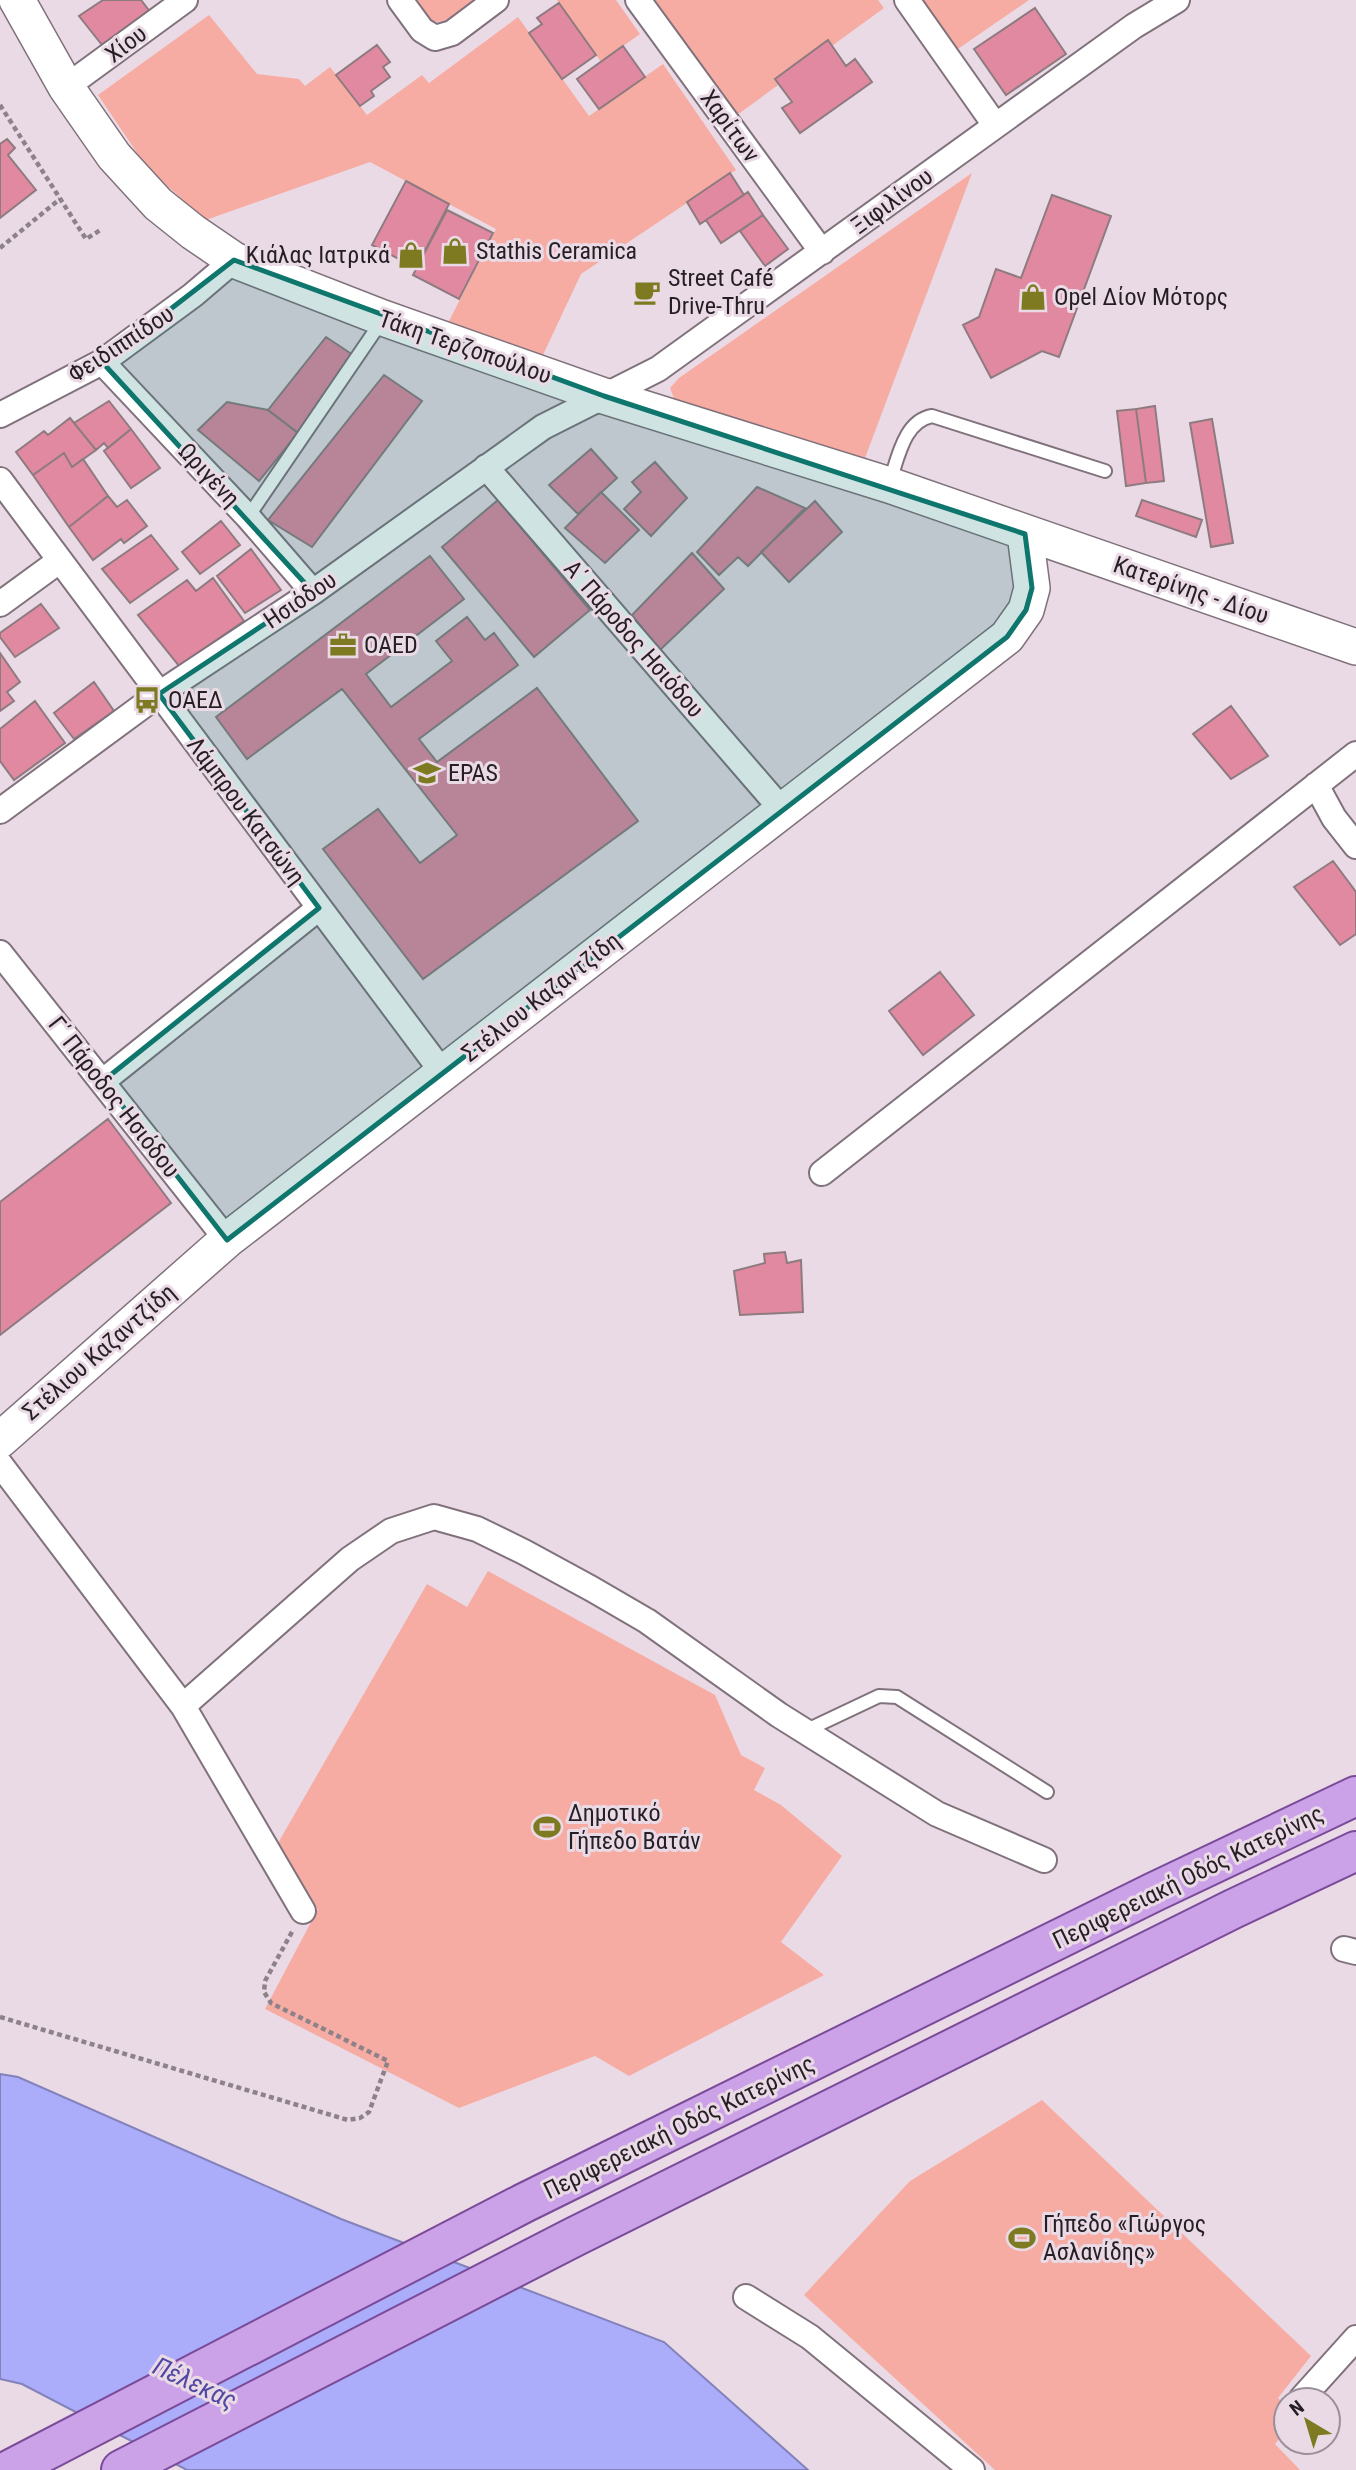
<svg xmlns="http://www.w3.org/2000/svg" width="1356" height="2470" viewBox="0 0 1356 2470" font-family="'Roboto Condensed',sans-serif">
<rect width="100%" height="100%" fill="#eadae6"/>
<path fill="#f6aca2" d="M 413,0 L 475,0 C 463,9 444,29 428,19 C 423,15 418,5 413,0 Z
M 557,0 L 616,0 L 640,34 L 601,62 Z
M 647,0 L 878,0 L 884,8 L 733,118 Z
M 914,0 L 1029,0 L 952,53 Z
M 209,15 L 257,74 L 299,79 L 305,86 L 330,67 L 367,115 L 422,75 L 429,83 L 518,17 L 589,116 L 663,64 L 736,170 L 581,274 L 542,357 L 448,323 L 496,229 L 370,162 L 206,220 L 148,169 L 98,95 Z
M 972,173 L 865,458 L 675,401 L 670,388 L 679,378 Z
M 488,1571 L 715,1695 L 741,1755 L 765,1768 L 754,1790 L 781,1805 L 842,1856 L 781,1942 L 824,1975 L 629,2076 L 595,2056 L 459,2108 L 265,2009 L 318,1909 L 301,1900 L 274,1850 L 427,1584 L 467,1607 Z
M 1042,2100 L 1311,2356 L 1278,2398 L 1286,2406 L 1286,2431 L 1275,2444 L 1300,2470 L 995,2470 L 804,2295 L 910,2181 Z"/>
<path fill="#abacfa" stroke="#8382ba" stroke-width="2" d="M 0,2074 L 18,2077 L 341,2219 L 664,2342 L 808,2470 L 187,2470 L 22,2384 L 0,2379 Z"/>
<path fill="#e289a2" stroke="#8e7b80" stroke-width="2" d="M 103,0 L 141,0 L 154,17 L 106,50 L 79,16 Z
M 559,3 L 596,55 L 562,79 L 529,33 L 542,24 L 537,18 Z
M 1035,8 L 1066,54 L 1006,95 L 974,49 Z
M 828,40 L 846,66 L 855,59 L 872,82 L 800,133 L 782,108 L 792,102 L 775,79 Z
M 377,45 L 390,62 L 383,67 L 390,77 L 371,91 L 374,96 L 360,106 L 336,75 Z
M 623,46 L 645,77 L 599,109 L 577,79 Z
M 7,139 L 15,148 L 8,155 L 36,190 L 0,218 L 0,144 Z
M 730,173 L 744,195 L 700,224 L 687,202 Z
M 406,181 L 449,204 L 416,268 L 372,245 Z
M 748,192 L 763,215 L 721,243 L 706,220 Z
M 1052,195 L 1111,216 L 1059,357 L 1042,351 L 991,378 L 963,325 L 979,317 L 996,269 L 1021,278 Z
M 447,210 L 493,233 L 459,299 L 413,275 Z
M 763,215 L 788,249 L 765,266 L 740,231 Z
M 326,337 L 353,355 L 298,433 L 268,410 Z
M 384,375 L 422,401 L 312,547 L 268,520 Z
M 109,401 L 131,429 L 108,448 L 104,443 L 96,450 L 74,423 Z
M 227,402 L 268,410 L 298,433 L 259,481 L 198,430 Z
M 1155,406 L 1164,481 L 1146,483 L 1136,409 Z
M 1136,409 L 1146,483 L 1126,486 L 1117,411 Z
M 70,418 L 96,450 L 72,467 L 64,453 L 33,475 L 16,452 L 44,431 L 48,435 Z
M 1212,419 L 1233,543 L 1211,547 L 1190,423 Z
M 131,429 L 160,468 L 131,488 L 104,451 Z
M 591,449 L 617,478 L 578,514 L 549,485 Z
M 64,453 L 72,467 L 83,459 L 108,496 L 69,527 L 33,475 Z
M 655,462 L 687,498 L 651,536 L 624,509 L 641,492 L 632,482 Z
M 757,487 L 805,508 L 748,566 L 738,557 L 719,575 L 697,552 Z
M 601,492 L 639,530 L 605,563 L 565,528 Z
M 108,496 L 117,507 L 127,500 L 147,526 L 124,543 L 121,539 L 93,560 L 69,527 Z
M 498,500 L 590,610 L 534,657 L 442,547 Z
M 1142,500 L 1202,520 L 1196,537 L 1136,516 Z
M 815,501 L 842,532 L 789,582 L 761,552 Z
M 221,521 L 240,545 L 200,574 L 182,552 Z
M 151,535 L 178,569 L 130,603 L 102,569 Z
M 251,549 L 281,590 L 245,613 L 217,576 Z
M 692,553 L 724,589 L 660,650 L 632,615 Z
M 430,556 L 464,599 L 366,674 L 391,707 L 452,661 L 436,641 L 467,617 L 485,640 L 494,633 L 518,665 L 419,739 L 437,762 L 537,688 L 638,821 L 423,979 L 323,849 L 378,809 L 420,863 L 457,835 L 342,689 L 247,759 L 216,717 Z
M 213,578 L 244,621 L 179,666 L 138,615 L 187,580 L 196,591 Z
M 41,604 L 59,628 L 15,657 L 0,637 L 0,633 Z
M 0,653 L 20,682 L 7,692 L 14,701 L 0,711 Z
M 94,682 L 114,711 L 74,739 L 54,713 Z
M 35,701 L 65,743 L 14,780 L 0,761 L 0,729 Z
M 1231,706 L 1268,756 L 1231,779 L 1193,734 Z
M 1333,861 L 1356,892 L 1356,934 L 1340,945 L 1294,887 Z
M 940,972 L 974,1015 L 923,1055 L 889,1011 Z
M 108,1119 L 171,1203 L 0,1335 L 0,1202 Z
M 785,1252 L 787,1263 L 801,1260 L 803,1312 L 740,1315 L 734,1271 L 765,1263 L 764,1254 Z"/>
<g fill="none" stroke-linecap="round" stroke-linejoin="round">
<defs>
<path id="lane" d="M 890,481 C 898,458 904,421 932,416 L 1105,471
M 248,517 L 381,322
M 805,1731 L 879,1696 L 897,1697 L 1047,1792"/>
<path id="street" d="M 400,0 L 422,30 L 435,38 L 452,33 L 496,0
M 638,0 L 822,252
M 907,0 L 995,125
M 66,87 L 185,0
M 102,362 L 248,517 L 313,592
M 0,415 L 102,362 L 193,295 L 234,260
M 486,467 L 783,811
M 0,480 L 443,1073
M 0,604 L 59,561
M 1316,785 L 1334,818 L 1356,846
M 0,811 L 159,694 L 313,592 L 543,427 L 658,369 L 1134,26 L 1177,0
M 0,953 L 227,1240
M 103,1081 L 319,908
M 822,1173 L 1356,754
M 0,1464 L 183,1706 L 303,1911
M 183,1706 L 350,1559 L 391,1531 L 434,1517 L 477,1529 L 524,1552 L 592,1589 L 647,1621 L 779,1715 L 937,1814 L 1044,1860
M 1344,1949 L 1356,1952
M 746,2297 L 810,2337 L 972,2470
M 1302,2398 L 1356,2338"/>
<path id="secondary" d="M 17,0 L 66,87 L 114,156 L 158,204 L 193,232 L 234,260 L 383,318 L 604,396 L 889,485 L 1356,647
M 0,1440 L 227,1240 L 1007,637 L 1026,610 L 1032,588 L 1025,534"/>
<path id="primary" d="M 9,2470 L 524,2203 L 1154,1892 L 1356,1796
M 121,2470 L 574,2237 L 1233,1909 L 1356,1851"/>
</defs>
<use href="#lane" stroke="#80727c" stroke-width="16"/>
<use href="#street" stroke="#80727c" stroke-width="28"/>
<use href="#secondary" stroke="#80727c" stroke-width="38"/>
<use href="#primary" stroke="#7a4b99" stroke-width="42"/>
<path stroke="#8d828a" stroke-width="4.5" stroke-dasharray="5 3.5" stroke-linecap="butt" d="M 0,105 L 86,239 L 102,229
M 0,248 L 60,199
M 0,2017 L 348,2120 L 360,2118 L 369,2112 L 388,2061 L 271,2003 L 264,1992 L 265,1981 L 293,1930"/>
<use href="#lane" stroke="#fff" stroke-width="12"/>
<use href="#street" stroke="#fff" stroke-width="24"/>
<use href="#secondary" stroke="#fff" stroke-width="35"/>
<use href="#primary" stroke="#cba1e8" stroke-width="38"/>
</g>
<path fill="#0f766e" fill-opacity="0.2" stroke="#0f766e" stroke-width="5" stroke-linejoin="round" d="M 234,260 L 604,396 L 1025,534 L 1032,588 L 1026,610 L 1007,637 L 227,1240 L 103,1081 L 319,908 L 159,694 L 313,592 L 102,362 Z"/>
<defs>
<symbol id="shop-bare" viewBox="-9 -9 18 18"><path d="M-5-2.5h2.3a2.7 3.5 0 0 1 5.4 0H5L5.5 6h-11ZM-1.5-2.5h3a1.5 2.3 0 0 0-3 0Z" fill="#7d7a21" stroke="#eadae6" stroke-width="2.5" paint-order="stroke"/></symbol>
<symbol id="cafe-bare" viewBox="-9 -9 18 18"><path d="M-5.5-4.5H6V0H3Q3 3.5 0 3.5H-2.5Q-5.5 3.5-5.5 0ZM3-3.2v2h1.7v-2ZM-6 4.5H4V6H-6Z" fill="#7d7a21" stroke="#eadae6" stroke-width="2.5" paint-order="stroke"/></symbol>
<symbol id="office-bare" viewBox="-9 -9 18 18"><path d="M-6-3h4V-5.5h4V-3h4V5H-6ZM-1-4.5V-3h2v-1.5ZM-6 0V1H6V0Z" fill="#7d7a21" stroke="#eadae6" stroke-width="2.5" paint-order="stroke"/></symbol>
<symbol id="bus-bare" viewBox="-9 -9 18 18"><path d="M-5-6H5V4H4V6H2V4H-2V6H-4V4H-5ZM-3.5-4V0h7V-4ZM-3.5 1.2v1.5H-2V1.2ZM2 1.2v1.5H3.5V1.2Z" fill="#7d7a21" stroke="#eadae6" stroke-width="2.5" paint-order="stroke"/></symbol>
<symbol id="school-bare" viewBox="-9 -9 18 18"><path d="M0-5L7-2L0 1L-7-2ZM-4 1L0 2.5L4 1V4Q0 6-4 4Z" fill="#7d7a21" stroke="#eadae6" stroke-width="2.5" paint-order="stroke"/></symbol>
<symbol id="stadium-bare" viewBox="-9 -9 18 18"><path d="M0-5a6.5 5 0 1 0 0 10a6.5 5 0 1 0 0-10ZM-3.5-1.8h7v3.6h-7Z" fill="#7d7a21" stroke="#eadae6" stroke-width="2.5" paint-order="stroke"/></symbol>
</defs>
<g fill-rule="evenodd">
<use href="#shop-bare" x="436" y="232" width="38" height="38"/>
<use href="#shop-bare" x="392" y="236" width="38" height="38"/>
<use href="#cafe-bare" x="628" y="273" width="38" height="38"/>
<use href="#shop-bare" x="1014" y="278" width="38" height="38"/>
<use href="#office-bare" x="324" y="626" width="38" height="38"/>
<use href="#bus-bare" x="128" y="681" width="38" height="38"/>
<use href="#school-bare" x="408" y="754" width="38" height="38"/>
<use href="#stadium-bare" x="528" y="1808" width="38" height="38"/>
<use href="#stadium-bare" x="1003" y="2219" width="38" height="38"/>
</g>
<g text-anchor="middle" stroke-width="6" stroke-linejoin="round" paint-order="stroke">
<g font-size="24" fill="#251f23" stroke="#eadae6">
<text transform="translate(126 44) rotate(-37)" y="8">Χίου</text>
<text transform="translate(730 126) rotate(54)" y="8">Χαρίτων</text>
<text transform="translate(892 201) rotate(-36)" y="8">Ξιφιλίνου</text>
<text transform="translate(121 344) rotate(-33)" y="8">Φειδιππίδου</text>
<text transform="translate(465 347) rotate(19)" y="8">Τάκη Τερζοπούλου</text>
<text transform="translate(209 475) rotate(47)" y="8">Ωριγένη</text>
<text transform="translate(1191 590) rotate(19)" y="8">Κατερίνης - Δίου</text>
<text transform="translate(300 600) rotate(-34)" y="8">Ησιόδου</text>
<text transform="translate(634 639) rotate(49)" y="8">Α΄ Πάροδος Ησιόδου</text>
<text transform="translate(246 811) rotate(53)" y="8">Λάμπρου Κατσώνη</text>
<text transform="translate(541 997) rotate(-38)" y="8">Στέλιου Καζαντζίδη</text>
<text transform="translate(114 1097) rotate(52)" y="8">Γ΄ Πάροδος Ησιόδου</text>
<text transform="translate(99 1352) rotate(-41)" y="8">Στέλιου Καζαντζίδη</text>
<text transform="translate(1188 1877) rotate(-26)" y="8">Περιφερειακή Οδός Κατερίνης</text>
<text transform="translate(679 2127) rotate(-26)" y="8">Περιφερειακή Οδός Κατερίνης</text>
</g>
<g font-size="24" fill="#251f23" stroke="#eadae6" text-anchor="start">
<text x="476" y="259">Stathis Ceramica</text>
<text x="390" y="263" text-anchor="end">Κιάλας Ιατρικά</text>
<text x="668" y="286">Street Café<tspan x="668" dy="28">Drive-Thru</tspan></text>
<text x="1054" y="305">Opel Δίον Μότορς</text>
<text x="364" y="653">OAED</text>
<text x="168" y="708">ΟΑΕΔ</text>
<text x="448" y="781">EPAS</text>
<text x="568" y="1821">Δημοτικό<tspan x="568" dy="28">Γήπεδο Βατάν</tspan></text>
<text x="1043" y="2232">Γήπεδο «Γιώργος<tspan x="1043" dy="28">Ασλανίδης»</tspan></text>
</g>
<g font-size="26" font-style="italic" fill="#5048a3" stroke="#eadae6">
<text transform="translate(195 2383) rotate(25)" y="9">Πέλεκας</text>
</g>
</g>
<g transform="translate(1307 2421) rotate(322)"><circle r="33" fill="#eadae6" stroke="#9b8f98" stroke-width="2"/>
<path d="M0-5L12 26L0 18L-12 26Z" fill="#7d7a21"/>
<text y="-10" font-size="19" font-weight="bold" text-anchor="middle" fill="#251f23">N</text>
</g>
</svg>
